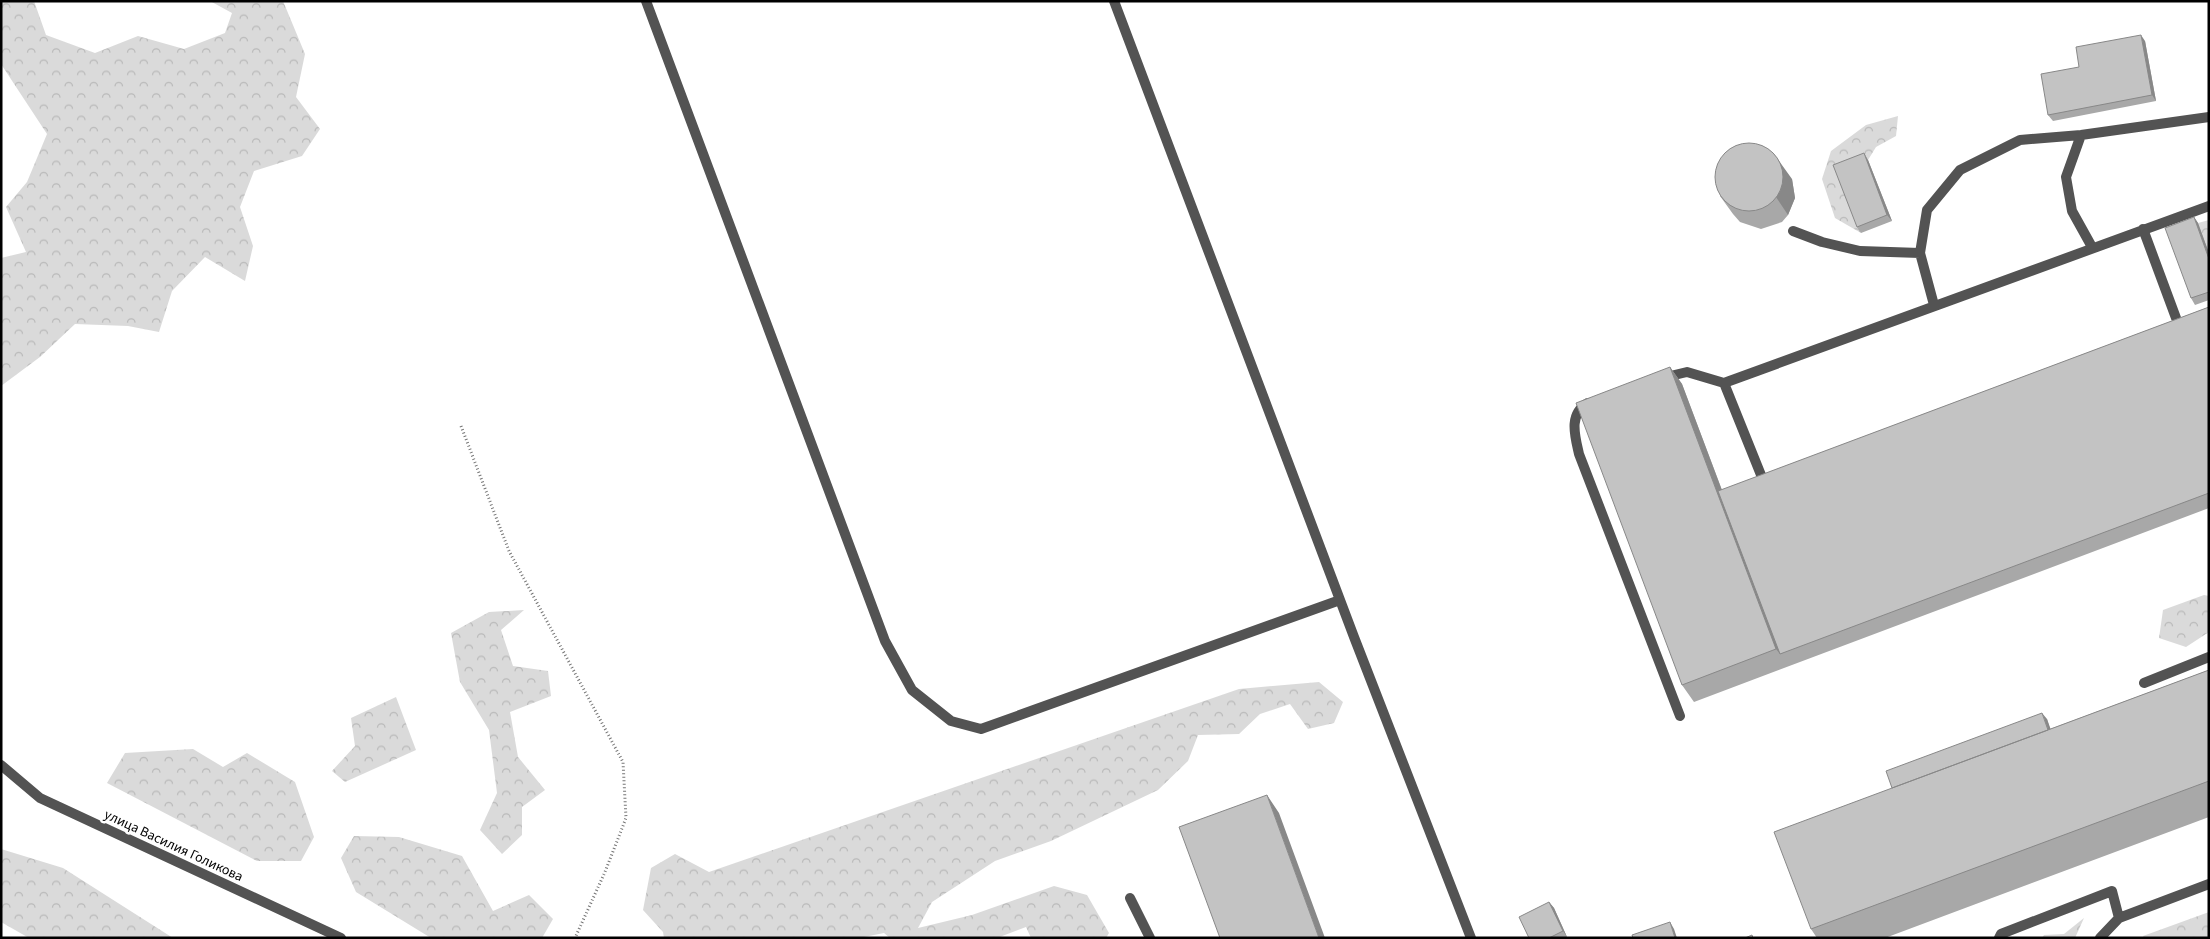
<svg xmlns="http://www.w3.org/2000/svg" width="2210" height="939" viewBox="0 0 2210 939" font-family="'Source Sans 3',sans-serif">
<defs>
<pattern id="forest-crowns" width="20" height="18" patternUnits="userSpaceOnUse" patternTransform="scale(1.25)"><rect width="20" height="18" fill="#dadada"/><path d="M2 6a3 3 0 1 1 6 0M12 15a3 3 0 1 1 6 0" fill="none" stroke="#b9b9b9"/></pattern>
</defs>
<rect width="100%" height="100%" fill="#fff"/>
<path fill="url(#forest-crowns)" d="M 1,1 L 34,1 L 46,35 L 95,53 L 138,36 L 184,49 L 225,33 L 232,13 L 210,1 L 283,1 L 305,54 L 296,97 L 320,129 L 302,156 L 254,171 L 240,207 L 253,246 L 245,281 L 205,257 L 172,291 L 159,332 L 128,326 L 75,324 L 40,357 L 1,386 L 1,258 L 26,252 L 6,207 L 27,182 L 47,134 L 1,64 Z
M 1898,116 L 1896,136 L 1876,147 L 1868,160 L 1838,172 L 1861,233 L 1835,218 L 1822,179 L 1831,151 L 1866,125 Z
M 2209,220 L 2209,253 L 2198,223 Z
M 2204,595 L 2209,596 L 2209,632 L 2186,647 L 2159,638 L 2163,610 Z
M 524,610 L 501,630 L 513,666 L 548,671 L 551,696 L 510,712 L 518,757 L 545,790 L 522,807 L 522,835 L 502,854 L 480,830 L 497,793 L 489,730 L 460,682 L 451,633 L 489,612 Z
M 1319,682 L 1343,702 L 1334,723 L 1308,729 L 1290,704 L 1260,714 L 1239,734 L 1198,735 L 1188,761 L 1158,790 L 1051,841 L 995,861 L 932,902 L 918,928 L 972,915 L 1054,886 L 1087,895 L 1109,933 L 1106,938 L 1031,938 L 1026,927 L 997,938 L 890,938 L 884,933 L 859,938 L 664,938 L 663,932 L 643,910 L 651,868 L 675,854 L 709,872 L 1239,689 Z
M 396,697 L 416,750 L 345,782 L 332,771 L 355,746 L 351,718 Z
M 193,749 L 223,767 L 247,753 L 295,782 L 314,837 L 301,861 L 257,861 L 107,783 L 125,753 Z
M 354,836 L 399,837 L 462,856 L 493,911 L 529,895 L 553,919 L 542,938 L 431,938 L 356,892 L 341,858 Z
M 1,849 L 63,868 L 173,938 L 29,938 L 1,922 Z
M 2209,912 L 2209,938 L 2144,938 L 2143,936 Z
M 2084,918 L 2075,938 L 2042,938 L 2044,935 L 2064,934 Z"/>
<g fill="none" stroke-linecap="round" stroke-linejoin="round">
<path stroke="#757575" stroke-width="3" stroke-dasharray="1 2.5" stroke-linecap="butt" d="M 461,426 L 509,551 L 623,762 L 626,818 L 605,872 L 575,938"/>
<path stroke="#535353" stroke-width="10" d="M 646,1 L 885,641 L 912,690 L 951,721 L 981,729 L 1340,600
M 1114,1 L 1354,637 L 1471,938
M 2081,135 L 2066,177 L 2072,211 L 2092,247
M 2143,229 L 2176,318
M 1793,231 L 1822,242 L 1860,251 L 1920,253
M 1934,305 L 1920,253 L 1927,210 L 1960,170 L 2020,140 L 2081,135 L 2209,117
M 1662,378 L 1687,372 L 1724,383
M 1588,403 C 1568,414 1575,436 1579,454 L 1680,716
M 1761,475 L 1724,383 L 2209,206
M 2144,683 L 2209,657
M 1130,898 L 1150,938
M 1999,938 L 2001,934 L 2112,891 L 2119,918
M 2100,938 L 2119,918 L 2209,884"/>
<path stroke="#535353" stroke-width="10" d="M 1,765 L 40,798 L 341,938"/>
</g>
<path fill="#a8a8a8" d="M 2145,41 L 2156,101 L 2053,121 L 2048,115 L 2079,67 Z
M 1868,160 L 1892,221 L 1861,233 L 1857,227 Z
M 1792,179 L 1795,198 L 1788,215 L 1782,222 L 1761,229 L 1740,222 L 1733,214 L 1720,196 Z
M 2194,217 L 2198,223 L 2209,253 L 2209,300 L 2195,305 L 2191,298 Z
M 2209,307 L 2209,508 L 1694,702 L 1682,685 L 1670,367 L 1682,384 L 1722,490 Z
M 2209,670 L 2209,817 L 1885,938 L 1817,938 L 1811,929 L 1892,788 L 2047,719 L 2050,729 Z
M 1549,902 L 1554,908 L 1567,937 L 1529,938 Z"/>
<path fill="#888" d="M 2141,35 L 2145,41 L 2156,101 L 2152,95 Z
M 1864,153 L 1868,160 L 1892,221 L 1887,215 Z
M 1774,154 L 1792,179 L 1795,198 L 1788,215 L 1776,197 Z
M 2194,217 L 2198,223 L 2209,253 L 2209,259 Z
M 1670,367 L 1682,384 L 1783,653 L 1780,654 L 1776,649 Z
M 2042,713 L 2047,719 L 2062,761 L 2058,755 Z
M 1267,795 L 1279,813 L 1325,938 L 1319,938 Z
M 1549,902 L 1554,908 L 1567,937 L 1563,931 Z
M 1670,922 L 1674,929 L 1677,938 L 1675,938 Z"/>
<path fill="#c3c3c3" stroke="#888" d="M 2141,35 L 2152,95 L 2048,115 L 2041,74 L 2079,67 L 2076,47 Z
M1715 177a34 34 0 1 1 68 0a34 34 0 1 1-68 0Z
M 1864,153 L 1887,215 L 1857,227 L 1833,165 Z
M 2194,217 L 2209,259 L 2209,292 L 2191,298 L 2165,228 Z
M 2209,307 L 2209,493 L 1780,654 L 1718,491 Z
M 1670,367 L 1776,649 L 1682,685 L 1576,403 Z
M 2209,670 L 2209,781 L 1811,929 L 1774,832 Z
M 2042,713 L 2048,730 L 1892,788 L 1886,771 Z
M 1267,795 L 1319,938 L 1220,938 L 1179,827 Z
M 1549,902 L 1563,931 L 1549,938 L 1529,938 L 1519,917 Z
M 1670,922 L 1675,938 L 1633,938 L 1632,935 Z
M 1752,935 L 1753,938 L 1745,938 Z"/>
<g text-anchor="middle" stroke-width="5" stroke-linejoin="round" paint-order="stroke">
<g font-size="14" fill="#000" stroke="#fff">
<text transform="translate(174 845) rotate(25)" y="5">улица Василия Голикова</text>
</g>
</g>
<rect width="2210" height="939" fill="none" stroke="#000000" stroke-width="5"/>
</svg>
